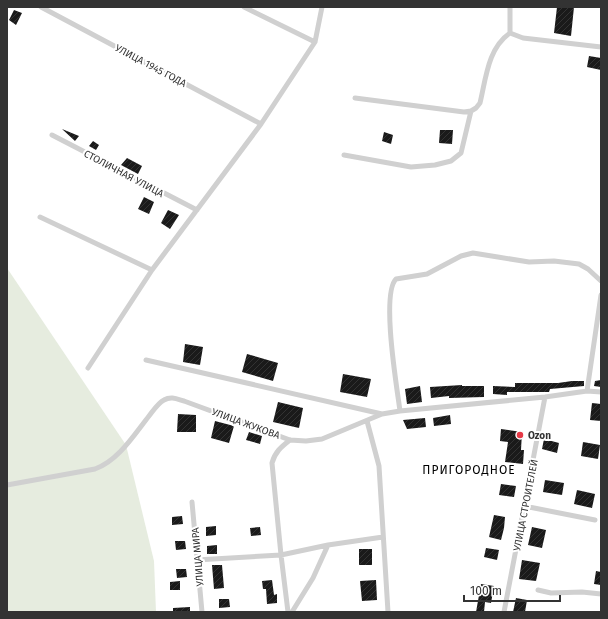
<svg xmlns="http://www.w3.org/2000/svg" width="608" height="619" viewBox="0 0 608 619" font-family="'Fira Sans',sans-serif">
<defs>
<pattern id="building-hatch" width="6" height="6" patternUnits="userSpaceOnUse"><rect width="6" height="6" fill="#1a1a1a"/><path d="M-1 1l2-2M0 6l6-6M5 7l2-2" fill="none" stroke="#333"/></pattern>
</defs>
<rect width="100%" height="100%" fill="#fff"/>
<path fill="#e6ecdf" d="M 7,268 L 126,445 L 154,561 L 156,612 L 7,612 Z"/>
<path fill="url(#building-hatch)" d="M 557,7 L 574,7 L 571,36 L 554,33 Z
M 14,10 L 22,13 L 16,25 L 9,20 Z
M 589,56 L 601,58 L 601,70 L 587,67 Z
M 62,129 L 79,136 L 75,141 Z
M 440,130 L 453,130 L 452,144 L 439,143 Z
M 384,132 L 393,135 L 391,144 L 382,141 Z
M 93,141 L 99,145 L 96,150 L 89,146 Z
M 127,158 L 142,166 L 138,174 L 121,165 Z
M 144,197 L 154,202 L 149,214 L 138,209 Z
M 168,210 L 179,215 L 170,229 L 161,223 Z
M 185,344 L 203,347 L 200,365 L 183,362 Z
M 247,354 L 278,363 L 273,381 L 242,372 Z
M 343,374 L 371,379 L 367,397 L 340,392 Z
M 601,380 L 601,387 L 594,386 L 595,381 Z
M 572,381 L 584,381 L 584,386 L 550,389 L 549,392 L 507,392 L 507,395 L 493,394 L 493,386 L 515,387 L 515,383 L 558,383 Z
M 462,385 L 462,386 L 484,386 L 484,397 L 449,398 L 449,396 L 431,398 L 430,387 Z
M 420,386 L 422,402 L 407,404 L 405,389 Z
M 278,402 L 303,408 L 299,428 L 273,422 Z
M 592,403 L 601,404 L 601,421 L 590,420 Z
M 178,414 L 196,415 L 196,432 L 177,432 Z
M 450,415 L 451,424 L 434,426 L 433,418 Z
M 425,418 L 426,427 L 407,429 L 403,420 Z
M 215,421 L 234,426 L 229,443 L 211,438 Z
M 501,429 L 522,432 L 521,450 L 524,450 L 523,464 L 505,462 L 508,442 L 500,441 Z
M 249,432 L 262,436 L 260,444 L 246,440 Z
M 544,439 L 559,443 L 557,453 L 542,449 Z
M 583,442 L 600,445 L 598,459 L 581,456 Z
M 545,480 L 564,483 L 562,495 L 543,492 Z
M 501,484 L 516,486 L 514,497 L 499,495 Z
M 577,490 L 595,494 L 592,508 L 574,504 Z
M 494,515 L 505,517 L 504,528 L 501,540 L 489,537 Z
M 182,516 L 183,524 L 172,525 L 172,517 Z
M 216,526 L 216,535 L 206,536 L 206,527 Z
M 260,527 L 261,535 L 251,536 L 250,528 Z
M 532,527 L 546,530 L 542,548 L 528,545 Z
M 175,541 L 185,541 L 186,549 L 176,550 Z
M 217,545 L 217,554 L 207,554 L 207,546 Z
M 486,548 L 499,550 L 497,560 L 484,557 Z
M 359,549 L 372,549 L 372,565 L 359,565 Z
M 522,560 L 540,563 L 536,581 L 519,579 Z
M 212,565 L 222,565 L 224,588 L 214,589 Z
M 176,569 L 186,569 L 187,577 L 177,578 Z
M 596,571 L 601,572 L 601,585 L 594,584 Z
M 272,580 L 274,595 L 277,594 L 277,603 L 267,604 L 266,589 L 263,589 L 262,581 Z
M 376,580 L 377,600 L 362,601 L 360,581 Z
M 180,581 L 180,590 L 170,590 L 170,582 Z
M 481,584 L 494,586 L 491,603 L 485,602 L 484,612 L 476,612 Z
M 516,598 L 527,600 L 525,612 L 513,612 Z
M 219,599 L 229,599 L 230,607 L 219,608 Z
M 190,607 L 190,612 L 173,612 L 173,608 Z"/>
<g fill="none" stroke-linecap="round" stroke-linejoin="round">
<path stroke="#d0d0d0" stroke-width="5" d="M 41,7 L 261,124
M 244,7 L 315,42
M 510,7 L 510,33
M 510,33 L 523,38 L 601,47
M 355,98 L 464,112 L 471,111 L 476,108 L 480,103 C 486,78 488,48 510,33
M 52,135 L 197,210
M 344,155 L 411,167 L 435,165 L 451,161 L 461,153 L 471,111
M 40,217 L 152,270
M 146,360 L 382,414
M 88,368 L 152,270 L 261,124 L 315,42 L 322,7
M 587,391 L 601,295
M 400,411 C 397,388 381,294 396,279 L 427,274 L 461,256 L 473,253 L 529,262 L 554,261 L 579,264 L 588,269 L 601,281
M 367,421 L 379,466 L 388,612
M 7,485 L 95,469 C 118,461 134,435 149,416 C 153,411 158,403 164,400 C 171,396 177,399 184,401 L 290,440 L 306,441 L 322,439 L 382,414 L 400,411 L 545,397 L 587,391 L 601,392
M 192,502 L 202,612
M 524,506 L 595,520
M 196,560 L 281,555 L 328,545 L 383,537
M 538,590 L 551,593 L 582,592 L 601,594
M 288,612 L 281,555 L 272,463 C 275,452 281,447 290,440
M 292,612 L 313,578 L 328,545
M 504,612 L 545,397"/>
</g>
<circle fill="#e63946" stroke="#fff" stroke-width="1.5" cx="520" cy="435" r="4"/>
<g text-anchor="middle" stroke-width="4" stroke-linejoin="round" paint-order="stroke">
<g font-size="10" fill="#333" stroke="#fff">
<text transform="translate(151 65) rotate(28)" y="4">УЛИЦА 1945 ГОДА</text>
<text transform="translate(124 173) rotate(28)" y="4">СТОЛИЧНАЯ УЛИЦА</text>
<text transform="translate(246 423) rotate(20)" y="4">УЛИЦА ЖУКОВА</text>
<text transform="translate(525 505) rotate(-79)" y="4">УЛИЦА СТРОИТЕЛЕЙ</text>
<text transform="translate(197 557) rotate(-95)" y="4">УЛИЦА МИРА</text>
</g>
<g font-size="10" font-weight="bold" fill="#333" stroke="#fff" text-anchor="start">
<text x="528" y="439">Ozon</text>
</g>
<g font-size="12" letter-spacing="1" fill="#000" stroke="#fff">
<text x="469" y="474">ПРИГОРОДНОЕ</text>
</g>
</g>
<rect width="608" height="619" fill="none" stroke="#333333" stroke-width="16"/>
<path d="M464 595v6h96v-6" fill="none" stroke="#333333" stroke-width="2"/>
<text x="470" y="595" font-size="12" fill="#333333" stroke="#ffffff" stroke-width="3" paint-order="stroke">100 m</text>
</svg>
